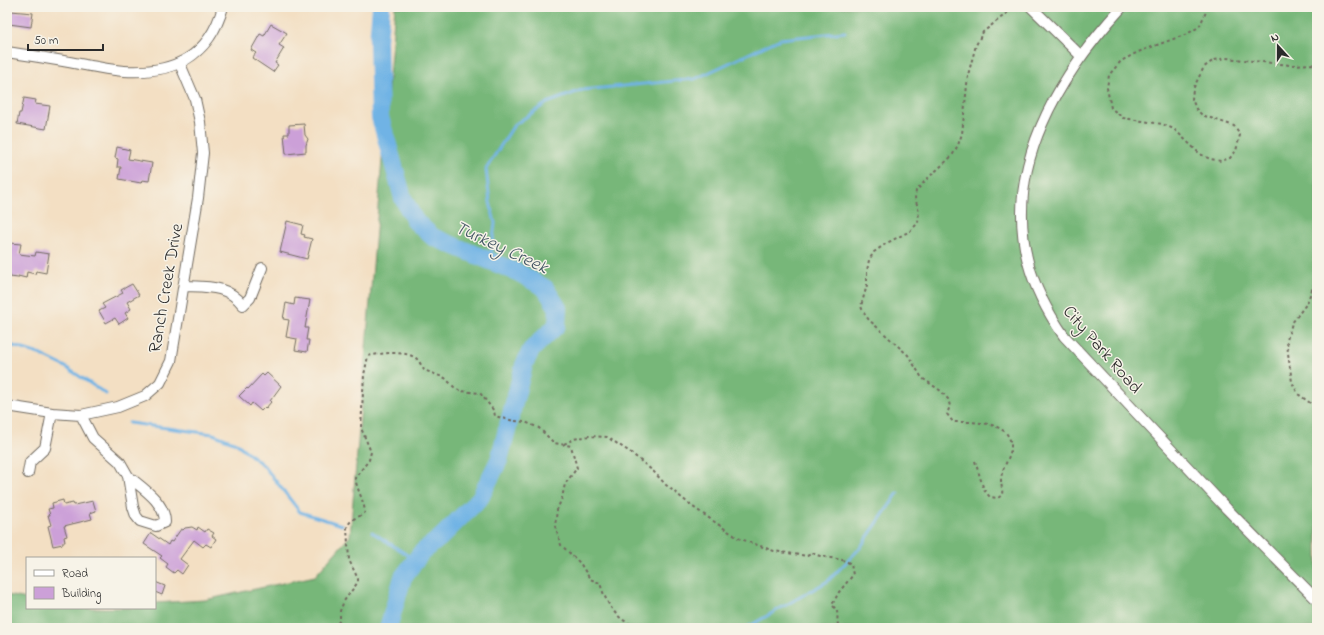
<svg xmlns="http://www.w3.org/2000/svg" width="1324" height="635" viewBox="0 0 1324 635" font-family="'Indie Flower',sans-serif">
<rect width="100%" height="100%" fill="#f7f3e8"/>
<filter id="ink" filterUnits="userSpaceOnUse"><feTurbulence type="fractalNoise" baseFrequency=".025" numOctaves="2"/><feDisplacementMap in="SourceGraphic" scale="8" xChannelSelector="R" yChannelSelector="G"/><feConvolveMatrix kernelMatrix="1 2 1 2 8 2 1 2 1" color-interpolation-filters="sRGB"/></filter>
<filter id="wash" filterUnits="userSpaceOnUse"><feTurbulence type="fractalNoise" baseFrequency=".012" numOctaves="4" result="noise"/><feDisplacementMap in="SourceGraphic" scale="16" xChannelSelector="R" yChannelSelector="G"/><feGaussianBlur stdDeviation="0.9" result="paint"/><feColorMatrix in="noise" values="0 0 0 0 0 0 0 0 0 0 0 0 0 0 0 0 0 1.4 0 .05"/><feComposite in="paint" operator="in"/></filter>
<g filter="url(#wash)">
<rect width="100%" height="100%" fill="#f3dfc3"/>
<path fill="#77b779" stroke="#517152" d="M 395,7 L 1317,7 L 1317,628 L 7,628 L 7,595 L 27,599 L 27,608 L 155,608 L 155,603 L 205,600 L 315,576 L 350,536 Z"/>
<g fill="none" stroke-linecap="round" stroke-linejoin="round">
<path stroke="#70b3e5" stroke-width="3" d="M 490,261 L 495,223 L 490,202 L 486,169 L 514,125 L 547,103 L 582,90 L 695,79 L 780,39 L 845,32
M 7,344 L 39,354 L 64,366 L 106,394
M 129,423 L 213,434 L 236,443 L 264,466 L 300,512 L 342,525
M 372,532 L 415,560
M 746,628 L 828,581 L 860,548 L 898,493"/>
<path stroke="#70b3e5" stroke-width="18" d="M 381,7 L 378,41 L 380,117 L 403,198 L 415,221 L 433,237 L 519,273 L 545,288 L 558,308 L 557,325 L 531,350 L 524,365 L 499,460 L 480,498 L 441,537 L 421,553 L 403,577 L 388,628"/>
</g>
<g id="blocks">
<path fill="#cca0d8" d="M 11,11 L 33,13 L 31,27 L 9,24 Z
M 271,24 L 287,33 L 279,45 L 284,48 L 275,63 L 278,65 L 273,72 L 252,58 L 256,53 L 251,50 L 260,34 L 264,36 Z
M 24,98 L 36,100 L 35,104 L 50,106 L 46,129 L 17,124 L 19,113 L 21,113 Z
M 304,124 L 305,135 L 308,139 L 306,145 L 306,152 L 286,154 L 284,134 L 289,134 L 289,125 Z
M 117,147 L 130,150 L 128,159 L 152,163 L 149,181 L 142,180 L 141,183 L 119,179 L 121,167 L 117,167 L 118,159 L 115,158 Z
M 287,221 L 303,225 L 301,234 L 305,235 L 304,237 L 312,239 L 307,259 L 280,252 Z
M 10,243 L 21,244 L 19,254 L 35,256 L 36,252 L 49,254 L 46,273 L 36,271 L 35,274 L 27,272 L 26,278 L 18,276 L 18,278 L 10,277 L 10,275 L 7,275 L 7,261 Z
M 132,284 L 139,295 L 127,302 L 131,309 L 125,313 L 128,318 L 119,324 L 115,318 L 106,323 L 99,311 L 105,308 L 102,304 L 123,293 L 121,290 Z
M 295,298 L 310,300 L 305,328 L 308,328 L 306,340 L 309,340 L 307,352 L 295,350 L 297,339 L 286,337 L 289,320 L 283,319 L 286,303 L 294,305 Z
M 267,373 L 281,386 L 270,401 L 271,402 L 266,408 L 265,407 L 261,411 L 252,403 L 250,406 L 239,396 L 247,388 L 248,389 L 262,374 L 264,376 Z
M 63,500 L 64,505 L 73,503 L 74,505 L 93,501 L 96,511 L 90,513 L 92,519 L 64,526 L 67,536 L 64,537 L 65,542 L 63,542 L 63,544 L 53,546 L 48,526 L 51,525 L 48,515 L 50,515 L 48,509 L 53,508 L 52,503 Z
M 192,527 L 197,530 L 198,527 L 205,532 L 207,529 L 214,533 L 212,536 L 216,539 L 211,547 L 206,544 L 203,547 L 194,540 L 180,559 L 188,565 L 182,574 L 177,570 L 174,573 L 166,567 L 168,564 L 160,558 L 162,556 L 144,544 L 151,533 L 168,545 L 170,541 L 172,542 L 181,529 L 183,530 L 185,528 Z
M 155,582 L 165,586 L 162,595 L 155,592 Z"/>
</g>
</g>
<g filter="url(#ink)">
<use href="#blocks" fill-opacity="0" stroke="#716a60" stroke-width="1"/>
<g fill="none" stroke-linecap="round" stroke-linejoin="round">
<defs>
<path id="minor" d="M 1031,7 L 1081,56
M 1122,7 C 1059,76 1003,165 1028,262 C 1035,289 1048,313 1064,336 L 1227,509 L 1317,600
M 7,52 C 33,56 59,60 85,65 C 98,67 111,70 124,71 C 174,74 209,57 223,7
M 184,286 C 207,287 228,285 243,305 L 250,298 L 262,268
M 7,406 L 52,413 L 81,415 L 118,407 L 145,396 L 160,383 L 171,361 L 198,198 L 203,153 L 200,122 L 195,99 L 180,64
M 81,415 L 93,438 L 120,462 L 128,476 L 133,507 L 136,516 L 140,521 L 156,526 L 165,522 C 165,502 142,488 128,476
M 28,473 L 30,462 L 45,448 L 52,413"/>
</defs>
<use href="#minor" stroke="#716a60" stroke-width="12"/>
<path stroke="#716a60" stroke-width="2" stroke-dasharray="3 3" stroke-linecap="butt" d="M 1207,7 L 1206,12 L 1199,27 L 1187,34 L 1138,52 L 1121,61 L 1109,75 L 1107,88 L 1111,108 L 1123,118 L 1162,124 L 1174,129 L 1200,154 L 1210,159 L 1221,161 L 1230,158 L 1236,151 L 1240,135 L 1234,126 L 1202,115 L 1196,109 L 1192,99 L 1193,89 L 1204,67 L 1214,60 L 1226,58 L 1290,65 L 1317,64
M 1317,247 L 1314,284 L 1307,303 L 1292,323 L 1287,340 L 1288,353 L 1292,382 L 1298,394 L 1317,408
M 564,444 L 574,439 L 589,436 L 607,437 L 630,452 L 654,472 L 666,485 L 693,507 L 738,538 L 774,551 L 807,556 L 813,553 C 825,560 839,556 851,564 L 853,575 L 839,592 L 832,605 L 837,610 L 838,628
M 975,461 L 984,490 L 990,497 L 998,498 L 1002,495 C 1003,489 1001,486 1001,480 C 1001,469 1010,459 1011,448 C 1012,420 972,422 953,422 L 947,414 L 950,406 L 948,399 L 941,391 L 922,378 L 908,355 L 869,320 L 863,312 L 861,306 L 867,285 L 867,271 L 869,260 L 874,252 L 887,243 L 910,231 L 918,223 L 919,211 L 915,198 L 916,191 L 927,179 L 952,156 L 958,145 L 962,134 L 968,75 L 976,45 L 983,32 L 1012,9 L 1013,7
M 334,628 L 340,620 L 340,611 L 344,601 L 358,582 L 358,579 L 349,560 L 347,528 C 349,520 357,517 364,514 L 365,511 C 363,499 357,489 355,478 L 369,460 L 371,452 L 361,428 L 364,375 L 368,356 C 381,353 407,350 417,359 C 420,362 422,367 424,370 L 445,378 L 454,387 L 460,391 L 480,393 L 494,411 L 495,416 L 514,421 L 525,422 L 539,428 L 554,443 L 571,446 L 577,468 L 565,484 L 562,498 L 557,510 L 555,526 L 561,545 L 580,563 L 590,579 L 600,583 C 607,607 619,624 644,628"/>
<use href="#minor" stroke="#fff" stroke-width="10"/>
</g>
</g>
<g text-anchor="middle" stroke-width="3" stroke-linejoin="round" paint-order="stroke">
<g font-size="18" fill="#2b2b2b" stroke="#f7f3e8">
<text transform="translate(165 288) rotate(-80)" y="6">Ranch Creek Drive</text>
<text transform="translate(1103 349) rotate(49)" y="6">City Park Road</text>
</g>
<g font-size="19" font-style="italic" fill="#405463" stroke="#f7f3e8">
<text transform="translate(502 246) rotate(25)" y="7">Turkey Creek</text>
</g>
</g>
<rect width="1324" height="635" fill="none" stroke="#f7f3e8" stroke-width="24"/>
<rect x="26" y="557" width="130" height="52" fill="#f7f3e8" stroke="#a5a39c"/>
<rect x="34" y="570" width="20" height="6" fill="#ffffff" stroke="#a5a39c"/>
<text x="62" y="577" font-size="12" fill="#2b2b2b">Road</text>
<rect x="34" y="587" width="20" height="12" fill="#cca0d8" stroke="#a5a39c"/>
<text x="62" y="597" font-size="12" fill="#2b2b2b">Building</text>
<g transform="translate(1278 46) rotate(339)" stroke="#f7f3e8" stroke-width="3" paint-order="stroke">
<path d="M0-3L7 15L0 10L-7 15Z" fill="#2b2b2b"/>
<text y="-6" font-size="11" font-weight="bold" text-anchor="middle" fill="#2b2b2b">N</text>
</g>
<path d="M28 44v6h75v-6" fill="none" stroke="#2b2b2b" stroke-width="2"/>
<text x="34" y="44" font-size="12" fill="#2b2b2b" stroke="#f7f3e8" stroke-width="3" paint-order="stroke">50 m</text>
</svg>
